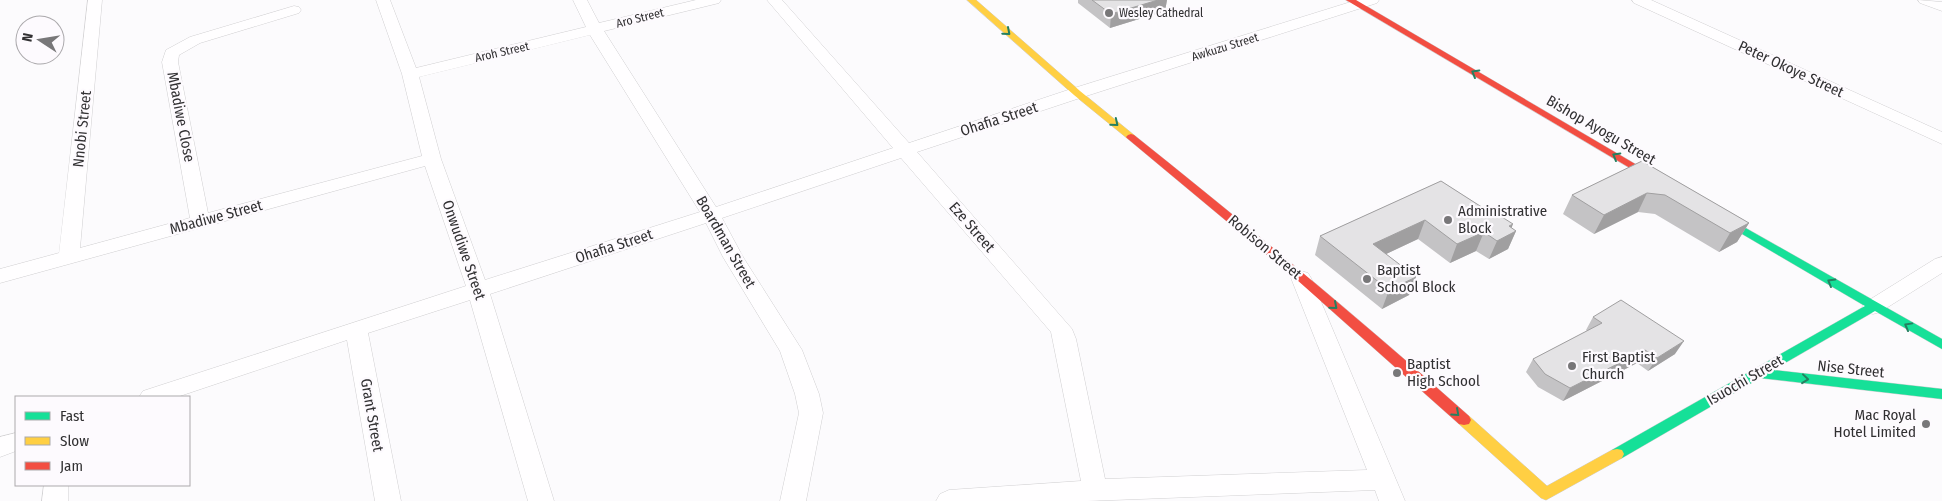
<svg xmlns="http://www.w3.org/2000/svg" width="1942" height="501" viewBox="0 0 1942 501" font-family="'Fira Sans Condensed',sans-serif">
<rect width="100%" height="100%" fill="#fcfbfd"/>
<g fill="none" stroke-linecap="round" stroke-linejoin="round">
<defs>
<path id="street" d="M 88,0 L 102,0 L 80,248 L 190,218 L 162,62 L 166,50 L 190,37 L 294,6 L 299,7 L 301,10 L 299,13 L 200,43 L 179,55 L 178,62 L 208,213 L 422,156 L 402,74 L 376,0 L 390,0 L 416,68 L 586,27 L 573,0 L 587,0 L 599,23 L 696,0 L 721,0 L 719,3 L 604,31 L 716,207 L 893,148 L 767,0 L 782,0 L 909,143 L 1071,89 L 1357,0 L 1379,0 L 1377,3 L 1083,97 L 917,152 L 1072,329 L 1076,339 L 1105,479 L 1367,470 L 1291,278 L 1294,273 L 1301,271 L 1308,273 L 1311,278 L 1405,501 L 1379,501 L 1375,490 L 1087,501 L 936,501 L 940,494 L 949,490 L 1081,481 L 1051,332 L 901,158 L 722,218 L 743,257 L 802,350 L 819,394 L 823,413 L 806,501 L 780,501 L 799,413 L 795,394 L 780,351 L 723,257 L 706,223 L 490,294 L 554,501 L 528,501 L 470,300 L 368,333 L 401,501 L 375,501 L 347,340 L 177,397 L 139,397 L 143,391 L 466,286 L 425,166 L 0,283 L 0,269 L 59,253 ZM 590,35 L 700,212 L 485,280 L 441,159 L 419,77 Z
M 1632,0 L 1651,0 L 1942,132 L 1942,144 L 1634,3 Z
M 1918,0 L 1942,2 L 1942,11 L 1920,3 Z
M 1942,257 L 1942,273 L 1880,312 L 1873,314 L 1866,312 L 1862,307 L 1866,302 L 1935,259 Z
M 16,433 L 16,451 L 0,457 L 0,437 Z
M 44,485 L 68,485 L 68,501 L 42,501 Z"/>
<path id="fast" d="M 1712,209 L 1942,339 L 1942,349 L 1875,311 L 1773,370 L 1942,389 L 1942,399 L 1760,378 L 1622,458 L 1617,459 L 1612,458 L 1610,454 L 1612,450 L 1865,306 L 1708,214 L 1707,212 L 1708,210 Z"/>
<path id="slow" d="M 967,0 L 976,0 L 1080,91 L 1134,135 L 1136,137 L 1134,139 L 1128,139 L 1074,95 Z
M 1464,415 L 1469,416 L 1547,486 L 1612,450 L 1617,449 L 1622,450 L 1624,454 L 1622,458 L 1546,500 L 1541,498 L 1459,424 L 1457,420 L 1459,416 Z"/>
<path id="jam" d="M 1346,0 L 1356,0 L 1671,185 L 1670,187 L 1662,187 Z
M 1131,134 L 1134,135 C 1248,226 1360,319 1469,416 L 1471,420 L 1469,424 L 1464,425 L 1459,424 L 1296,279 L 1128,139 L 1126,137 L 1128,135 Z"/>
</defs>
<use href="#street" stroke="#d0cfd1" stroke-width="1"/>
<use href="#fast" stroke="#d0cfd1" stroke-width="1"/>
<use href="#slow" stroke="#d0cfd1" stroke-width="1"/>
<use href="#jam" stroke="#d0cfd1" stroke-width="1"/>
<use href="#street" fill="#fffeff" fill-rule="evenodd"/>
<use href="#fast" fill="#16e098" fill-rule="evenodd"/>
<use href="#slow" fill="#ffcf43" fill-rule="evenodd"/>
<use href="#jam" fill="#f24e42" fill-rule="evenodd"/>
</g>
<path fill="#c4c3c5" d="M 1078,0 L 1167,0 L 1165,11 L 1110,28 L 1078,3 Z
M 1642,161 L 1749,223 L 1737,242 L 1719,252 L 1655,214 L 1638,212 L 1594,234 L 1563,214 L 1572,195 Z
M 1441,181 L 1491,213 L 1516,231 L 1508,249 L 1489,259 L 1476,251 L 1450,263 L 1418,239 L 1386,254 L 1416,277 L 1409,295 L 1382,309 L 1315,255 L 1320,236 Z
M 1593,317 L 1675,354 L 1648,371 L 1637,363 L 1563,401 L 1538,387 L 1526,372 L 1533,359 L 1587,331 L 1586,330 Z"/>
<path fill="#a09fa0" d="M 1158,0 L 1167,0 L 1165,11 L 1110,28 L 1111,14 Z
M 1647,193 L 1638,212 L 1594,234 L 1604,215 Z
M 1425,220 L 1418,239 L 1367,263 L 1373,244 Z
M 1749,223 L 1737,242 L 1719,252 L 1730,233 Z
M 1513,224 L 1509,235 L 1516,231 L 1508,249 L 1489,259 L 1497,241 L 1509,226 Z
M 1484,232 L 1476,251 L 1450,263 L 1457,244 Z
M 1416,277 L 1409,295 L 1382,309 L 1389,290 Z
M 1684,341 L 1675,354 L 1648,371 L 1657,358 Z
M 1645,350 L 1637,363 L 1563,401 L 1570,388 Z"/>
<path fill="#e4e3e5" stroke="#a09fa0" d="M 1092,0 L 1158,0 L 1111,14 Z
M 1642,161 L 1749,223 L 1730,233 L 1665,195 L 1647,193 L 1604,215 L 1572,195 Z
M 1441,181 L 1491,213 L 1494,212 L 1513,224 L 1509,226 L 1516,231 L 1497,241 L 1484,232 L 1457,244 L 1425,220 L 1373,244 L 1416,277 L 1389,290 L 1320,236 Z
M 1621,300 L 1684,341 L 1657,358 L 1645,350 L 1570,388 L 1545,374 L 1533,359 L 1602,323 L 1593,317 Z"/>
<defs><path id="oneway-chevron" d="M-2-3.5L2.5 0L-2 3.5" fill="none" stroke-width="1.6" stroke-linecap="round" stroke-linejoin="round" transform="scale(1.25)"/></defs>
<g stroke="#257f60">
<use href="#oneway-chevron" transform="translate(1007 32) rotate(41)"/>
<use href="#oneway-chevron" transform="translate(1475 73) rotate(-150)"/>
<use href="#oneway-chevron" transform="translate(1115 123) rotate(39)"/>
<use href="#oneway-chevron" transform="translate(1616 156) rotate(-150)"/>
<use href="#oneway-chevron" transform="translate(1831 282) rotate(-150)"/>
<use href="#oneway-chevron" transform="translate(1334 306) rotate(41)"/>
<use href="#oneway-chevron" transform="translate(1908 326) rotate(-151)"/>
<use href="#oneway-chevron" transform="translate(1805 379) rotate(6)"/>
<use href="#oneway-chevron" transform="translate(1456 413) rotate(42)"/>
</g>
<g fill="#787779" stroke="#fdfafe" stroke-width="2">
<circle cx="1109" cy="13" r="5"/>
<circle cx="1448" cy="220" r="5"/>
<circle cx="1367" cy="279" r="5"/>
<circle cx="1572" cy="366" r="5"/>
<circle cx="1397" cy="373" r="5"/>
<circle cx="1926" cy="424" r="5"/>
</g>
<g text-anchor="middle" stroke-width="4.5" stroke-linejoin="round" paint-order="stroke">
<g font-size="12" fill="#313032" stroke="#fdfafe" text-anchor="start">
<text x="1119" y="17">Wesley Cathedral</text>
</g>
<g font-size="12" fill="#313032" stroke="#fdfafe">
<text transform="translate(640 18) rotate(-14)" y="4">Aro Street</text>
<text transform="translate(1225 47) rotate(-17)" y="4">Awkuzu Street</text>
<text transform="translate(502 52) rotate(-13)" y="4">Aroh Street</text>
</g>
<g font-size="15" fill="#313032" stroke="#fdfafe">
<text transform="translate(1791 69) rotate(25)" y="5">Peter Okoye Street</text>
<text transform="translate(181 117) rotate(79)" y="5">Mbadiwe Close</text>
<text transform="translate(999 119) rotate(-18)" y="5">Ohafia Street</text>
<text transform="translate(82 129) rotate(-84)" y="5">Nnobi Street</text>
<text transform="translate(1601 130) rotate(30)" y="5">Bishop Ayogu Street</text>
<text transform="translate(216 217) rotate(-15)" y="5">Mbadiwe Street</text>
<text transform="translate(972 227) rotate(49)" y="5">Eze Street</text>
<text transform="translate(726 242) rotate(60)" y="5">Boardman Street</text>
<text transform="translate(614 246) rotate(-18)" y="5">Ohafia Street</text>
<text transform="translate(1265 247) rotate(40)" y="5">Robison Street</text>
<text transform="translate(464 250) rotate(71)" y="5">Onwudiwe Street</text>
<text transform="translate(1851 369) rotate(6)" y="5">Nise Street</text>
<text transform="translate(1745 380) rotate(-30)" y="5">Isuochi Street</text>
<text transform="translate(372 415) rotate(80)" y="5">Grant Street</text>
</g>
<g font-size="15" fill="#313032" stroke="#fdfafe" text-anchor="start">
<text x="1458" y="216">Administrative<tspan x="1458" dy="17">Block</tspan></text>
<text x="1377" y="275">Baptist<tspan x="1377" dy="17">School Block</tspan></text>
<text x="1582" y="362">First Baptist<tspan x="1582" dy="17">Church</tspan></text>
<text x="1407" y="369">Baptist<tspan x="1407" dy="17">High School</tspan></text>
<text x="1916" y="420" text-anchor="end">Mac Royal<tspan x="1916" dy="17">Hotel Limited</tspan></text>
</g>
</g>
<rect x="15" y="396" width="175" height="90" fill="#fdfafe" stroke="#aba9ac"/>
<rect x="25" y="412" width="25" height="8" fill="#16e098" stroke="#aba9ac"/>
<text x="60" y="421" font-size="15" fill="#313032">Fast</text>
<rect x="25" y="437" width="25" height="8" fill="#ffcf43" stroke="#aba9ac"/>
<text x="60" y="446" font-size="15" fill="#313032">Slow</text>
<rect x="25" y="462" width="25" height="8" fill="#f24e42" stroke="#aba9ac"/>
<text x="60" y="471" font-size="15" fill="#313032">Jam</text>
<g transform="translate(40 40) rotate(282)"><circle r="24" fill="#fdfafe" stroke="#aba9ac"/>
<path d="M0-4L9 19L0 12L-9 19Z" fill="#787779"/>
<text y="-8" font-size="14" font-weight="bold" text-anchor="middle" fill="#313032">N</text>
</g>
</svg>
